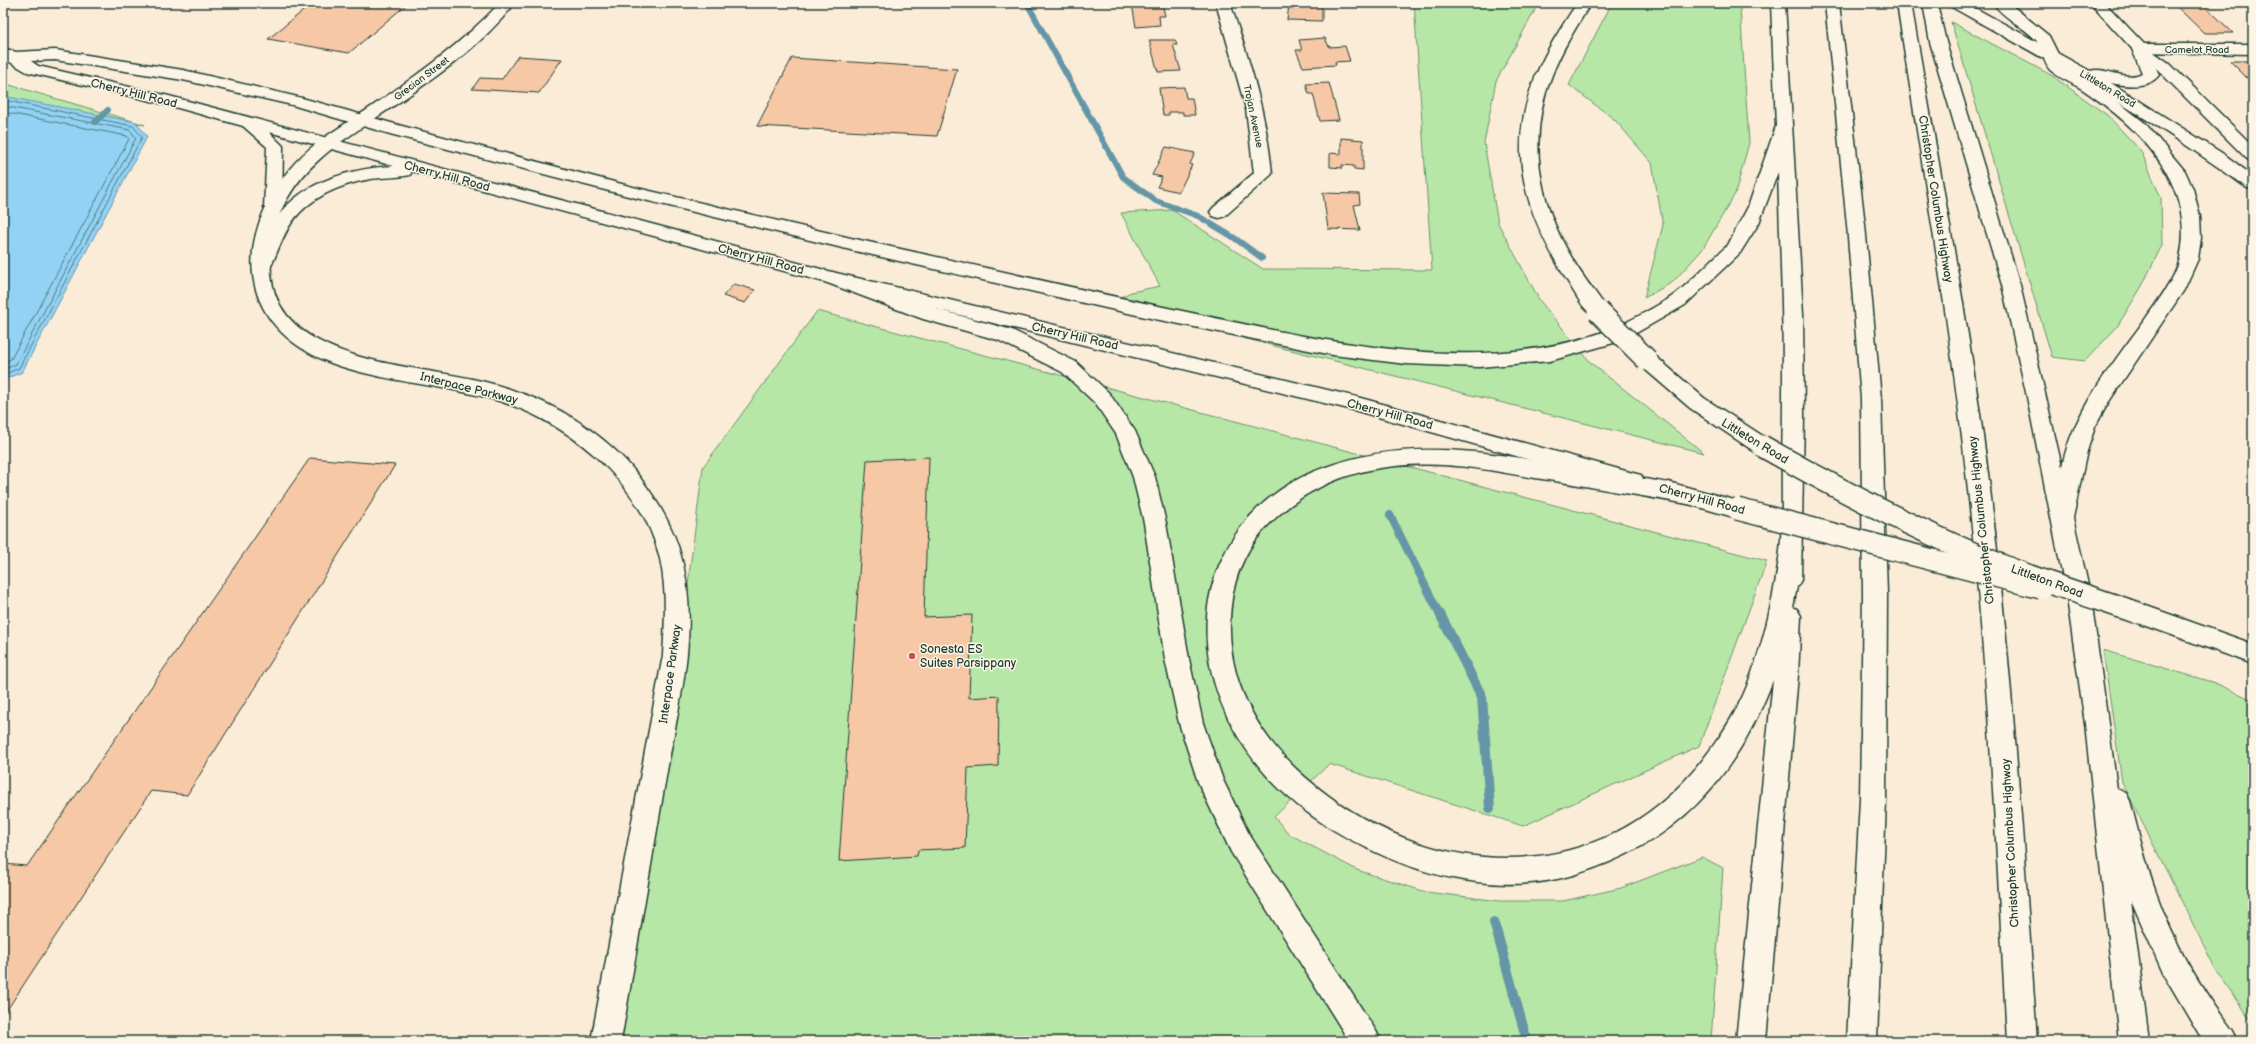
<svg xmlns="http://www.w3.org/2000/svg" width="2256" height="1044" viewBox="0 0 2256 1044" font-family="'Balsamiq Sans',sans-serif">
<rect width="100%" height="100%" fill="#fbecd8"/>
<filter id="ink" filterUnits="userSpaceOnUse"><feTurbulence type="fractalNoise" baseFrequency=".025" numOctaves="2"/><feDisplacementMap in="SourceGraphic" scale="8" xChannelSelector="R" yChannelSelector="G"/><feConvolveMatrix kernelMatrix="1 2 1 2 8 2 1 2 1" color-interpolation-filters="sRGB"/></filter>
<g filter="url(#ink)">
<path fill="#b7e7a6" stroke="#6b926d" d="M 1414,3 L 1539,3 L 1496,81 L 1484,143 L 1498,223 L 1540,301 L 1591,363 L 1704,453 L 1106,304 L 1131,292 L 1160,286 L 1121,213 L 1172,210 L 1263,269 L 1432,270 Z
M 1612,3 L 1732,3 L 1740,7 L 1749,143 L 1735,194 L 1702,250 L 1673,282 L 1644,298 L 1663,225 L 1652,163 L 1615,120 L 1569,85 Z
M 1951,22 L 2051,75 L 2107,115 L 2141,151 L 2161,198 L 2162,245 L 2142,286 L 2117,327 L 2085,361 L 2052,357 Z
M 3,83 L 136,122 L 145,125 L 3,97 Z
M 817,311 L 1767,561 L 1699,746 L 1523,826 L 1329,764 L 1274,817 L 1289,834 L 1357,870 L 1426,892 L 1500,901 L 1563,901 L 1621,888 L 1702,857 L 1723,868 L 1711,1041 L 618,1041 L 657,825 L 703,467 Z
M 2103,650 L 2215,683 L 2253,700 L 2253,1023 L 2216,970 L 2122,782 Z"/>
<path fill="#93d2f4" stroke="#6596a7" d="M 3,96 L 136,122 L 147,137 L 22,372 L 3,380 Z"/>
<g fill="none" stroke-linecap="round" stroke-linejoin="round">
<path stroke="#4d7981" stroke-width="1" d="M 3,100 L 133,126 L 142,137 L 19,368 L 3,375
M 3,106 L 130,130 L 136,138 L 16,364 L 3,370
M 3,112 L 127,136 L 129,139 L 11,359 L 3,363"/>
<path stroke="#6596a7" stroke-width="6" d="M 1027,3 L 1123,177 L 1156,201 L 1198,216 L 1233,237 L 1262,258
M 95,122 L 108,110"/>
<path stroke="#6596a7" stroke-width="8" d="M 1390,515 L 1440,615"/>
<path stroke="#6596a7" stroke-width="10" d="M 1440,614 L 1482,697 L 1490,808
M 1494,922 L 1527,1041"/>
</g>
<path fill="#f6c8a5" stroke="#1f3d34" d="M 313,3 L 401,3 L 407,4 L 349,53 L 268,39 Z
M 1162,3 L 1165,16 L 1159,16 L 1160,25 L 1136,27 L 1132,4 Z
M 1295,3 L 1322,3 L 1322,21 L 1287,20 L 1289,5 L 1294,5 Z
M 2173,3 L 2202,3 L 2233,33 L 2204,33 Z
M 1325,38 L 1329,47 L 1345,46 L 1350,61 L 1335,62 L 1336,65 L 1303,67 L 1296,50 L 1302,50 L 1299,40 Z
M 1149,40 L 1175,40 L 1177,45 L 1173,45 L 1181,71 L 1158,72 Z
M 518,56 L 562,59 L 539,93 L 472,89 L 480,78 L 502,79 Z
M 792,58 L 957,69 L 937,136 L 757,126 Z
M 2230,61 L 2253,61 L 2253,84 Z
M 1329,83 L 1339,120 L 1320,121 L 1313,94 L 1309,94 L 1306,84 Z
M 1184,87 L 1186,98 L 1192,98 L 1195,115 L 1183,115 L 1183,112 L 1169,112 L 1169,115 L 1163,115 L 1159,88 Z
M 1341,138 L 1363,140 L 1363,170 L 1354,169 L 1354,166 L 1342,165 L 1342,168 L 1330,167 L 1330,153 L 1341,154 Z
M 1166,147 L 1195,153 L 1190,164 L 1192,165 L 1179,192 L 1157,187 L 1162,177 L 1152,175 Z
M 1323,193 L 1359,194 L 1360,204 L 1354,205 L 1360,230 L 1328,229 Z
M 734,284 L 755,290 L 745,303 L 723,296 Z
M 929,457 L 924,617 L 972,615 L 969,698 L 999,696 L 998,766 L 968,768 L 965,848 L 918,850 L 917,856 L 839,861 L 867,460 Z
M 310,458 L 395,465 L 187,795 L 151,791 L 3,1016 L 3,864 L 27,866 Z"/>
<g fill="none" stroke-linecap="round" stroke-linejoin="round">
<defs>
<path id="minor" d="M 500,3 L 515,3 C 479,49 428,83 380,115 C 344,140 309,160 287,199 C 274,222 269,248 271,274 C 277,352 381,362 440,373 C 465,377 491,382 515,391 C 557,405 597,430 627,462 C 651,489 674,525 682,560 C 700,631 678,707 666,777 C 651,865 636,953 621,1041 L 591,1041 L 663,655 C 665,623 667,590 660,559 C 641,479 562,416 485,397 C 434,384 380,381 331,363 C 238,327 232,242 289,170 C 311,142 345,125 374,105 C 419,74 462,43 500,3 Z
M 1216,3 L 1230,3 C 1249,59 1267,115 1272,174 L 1225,216 L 1219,218 L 1213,216 L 1210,212 L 1213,208 L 1254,173 L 1246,109 Z
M 2090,3 L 2105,3 L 2144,44 L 2253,44 L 2253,54 L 2135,52 Z"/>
<path id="secondary" d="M 3,48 L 16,52 L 55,50 L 183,70 L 302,98 L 402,126 L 633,187 L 855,239 L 861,241 L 864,245 L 861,249 L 855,251 L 632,197 L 390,134 L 292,105 L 183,80 L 55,60 L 31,61 L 38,66 L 169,96 L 832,272 L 1357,397 L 1633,473 L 1641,475 L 1644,481 L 1641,487 L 1633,489 L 1357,411 L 832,284 L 412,171 L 410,175 C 397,178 384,177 371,179 C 341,184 310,197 292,222 C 283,235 278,251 271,266 L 269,270 L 262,272 L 255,270 L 253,266 C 261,248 268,230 279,215 C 305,180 354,168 394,166 L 269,132 L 283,146 L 282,207 L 279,211 L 273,213 L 267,211 L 264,207 L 267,147 L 243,126 L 160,103 L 27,72 L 3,58 Z
M 1668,482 L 1745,503 L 1748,509 L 1745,515 L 1737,518 L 1660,496 L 1657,490 L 1660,484 Z"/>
<path id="primary" d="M 1577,3 L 1591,3 C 1577,26 1562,49 1552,75 C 1527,137 1538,202 1572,258 C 1582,277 1597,293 1608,311 L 1605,316 C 1588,320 1579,300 1571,287 C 1528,218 1503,155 1536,75 C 1547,49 1562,26 1577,3 Z
M 1948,3 L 1966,3 L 2090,71 C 2106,66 2125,82 2142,73 L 2132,49 L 2135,46 L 2145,46 L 2169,63 L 2253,146 L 2253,160 L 2247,159 L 2156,68 L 2159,75 C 2149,89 2125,86 2111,83 L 2225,155 L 2253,176 L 2253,189 L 2247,188 C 2153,118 2052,63 1950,6 Z
M 1647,353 L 1654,355 L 1704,398 L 1769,440 L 1772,446 L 1769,452 L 1762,454 L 1755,452 L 1690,408 L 1640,365 L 1637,360 L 1640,355 Z
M 2138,603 L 2253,644 L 2253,664 L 2130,620 L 2126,613 L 2130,606 Z"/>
<path id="motorway" d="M 1771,3 L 1785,3 L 1803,315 L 1804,417 L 1801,580 L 1797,587 L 1793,607 L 1797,609 L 1801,616 L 1798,675 L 1766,1041 L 1736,1041 L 1773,680 C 1736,778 1676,845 1573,875 C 1512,893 1442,882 1384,856 C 1358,844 1334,832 1311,815 C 1231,759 1177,649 1224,555 C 1244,513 1282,482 1326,467 C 1416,434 1509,456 1600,472 C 1631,478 1665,480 1696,490 L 1699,496 L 1696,502 L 1688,504 C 1635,495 1582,485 1529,477 C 1485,469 1441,461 1396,466 C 1342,471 1291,495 1257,538 C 1237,564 1229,598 1230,631 C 1231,689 1262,740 1305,777 C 1424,881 1596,894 1701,762 C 1719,739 1736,714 1747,686 C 1762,648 1772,606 1778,565 C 1784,531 1781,493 1782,458 C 1785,362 1781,267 1778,172 L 1759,223 L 1740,253 L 1685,305 L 1624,340 L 1550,361 L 1479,367 L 1406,364 L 1333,355 L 1150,318 L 855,251 L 849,249 L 846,245 L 849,241 L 855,239 C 966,263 1076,289 1187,312 C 1318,340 1480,379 1609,330 C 1623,325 1662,304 1674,295 C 1693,280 1710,261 1728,245 L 1748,207 L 1776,126 Z
M 1825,3 L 1839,3 L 1865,225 L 1881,399 L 1887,594 L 1886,800 L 1877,1041 L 1847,1041 L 1860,800 L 1863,594 L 1861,399 L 1847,225 Z
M 1897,3 L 1911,3 C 1938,162 1969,321 1989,481 C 2012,667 2024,854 2037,1041 L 2007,1041 C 1997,854 1988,667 1967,481 C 1950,321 1921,162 1897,3 Z
M 1923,3 L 1937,3 L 1946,42 L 2020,285 L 2062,467 C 2073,411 2113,364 2146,318 C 2158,300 2175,280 2180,258 C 2189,219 2176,181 2152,151 C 2133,126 2107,106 2082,89 C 2072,83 2059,78 2050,70 C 2043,63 2043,48 2036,40 C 2024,27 2003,18 1993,3 L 2009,3 L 2049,36 L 2063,64 L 2094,83 L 2145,123 L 2185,171 L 2193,189 L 2200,216 L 2201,238 L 2198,259 L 2184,290 L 2108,403 L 2095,427 L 2087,451 L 2073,518 L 2091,598 L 2117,789 L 2126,793 L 2130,801 C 2139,833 2146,867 2158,898 C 2175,946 2202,990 2233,1031 L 2238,1041 L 2205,1041 L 2199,1034 L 2163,973 L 2131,900 L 2149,1041 L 2119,1041 L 2085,724 L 2067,598 L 2027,397 L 2002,285 L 1930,42 Z
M 832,272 L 936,309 L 1012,330 L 1076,362 L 1109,393 L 1135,431 L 1155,477 L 1166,523 L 1189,659 L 1203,723 L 1223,780 L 1249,834 L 1376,1031 L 1381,1041 L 1349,1041 L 1231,852 L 1198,782 L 1179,723 L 1165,659 L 1144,523 L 1133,477 L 1116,434 L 1095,403 L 1062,372 L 998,340 L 923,319 L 825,282 L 823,278 L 825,274 Z"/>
</defs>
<use href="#minor" stroke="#1f3d34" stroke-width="3"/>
<use href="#secondary" stroke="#1f3d34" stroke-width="3"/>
<use href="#primary" stroke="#1f3d34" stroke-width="3"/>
<use href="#motorway" stroke="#1f3d34" stroke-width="3"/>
<use href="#minor" fill="#fcf5e5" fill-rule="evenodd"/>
<use href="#secondary" fill="#fcf5e5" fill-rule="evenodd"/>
<use href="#primary" fill="#fcf5e5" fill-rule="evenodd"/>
<use href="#motorway" fill="#fcf5e5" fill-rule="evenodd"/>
<defs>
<path id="secondary-bridge" d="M 1737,509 L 2041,588"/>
<path id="primary-bridge" d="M 1598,311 L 1647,360
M 1762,446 C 1841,491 1922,533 2006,567 C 2050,584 2094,598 2138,613"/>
</defs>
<use href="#secondary-bridge" stroke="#1f3d34" stroke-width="24" stroke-linecap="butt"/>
<use href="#primary-bridge" stroke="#1f3d34" stroke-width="24" stroke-linecap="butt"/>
<use href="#secondary-bridge" stroke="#fcf5e5" stroke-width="21"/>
<use href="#primary-bridge" stroke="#fcf5e5" stroke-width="21"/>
</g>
</g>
<circle fill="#d1495b" stroke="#fcf5e5" stroke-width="1.5" cx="912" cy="656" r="4"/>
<g text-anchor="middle" stroke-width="3" stroke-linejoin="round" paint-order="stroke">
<g font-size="10" fill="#1f3d34" stroke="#fcf5e5">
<text x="2197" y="53">Camelot Road</text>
<text transform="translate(421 78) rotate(-37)" y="4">Grecian Street</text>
<text transform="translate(2108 88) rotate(31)" y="4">Littleton Road</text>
<text transform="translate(1254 116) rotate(78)" y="4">Trojan Avenue</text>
</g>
<g font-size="12" fill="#1f3d34" stroke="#fcf5e5">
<text transform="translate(134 93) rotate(14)" y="4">Cherry Hill Road</text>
<text transform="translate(447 176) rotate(15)" y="4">Cherry Hill Road</text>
<text transform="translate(1936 199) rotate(81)" y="4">Christopher Columbus Highway</text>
<text transform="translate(761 259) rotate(15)" y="4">Cherry Hill Road</text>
<text transform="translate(1075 336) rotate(13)" y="4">Cherry Hill Road</text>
<text transform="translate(469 388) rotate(14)" y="4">Interpace Parkway</text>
<text transform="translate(1390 414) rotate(15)" y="4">Cherry Hill Road</text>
<text transform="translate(1755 441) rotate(31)" y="4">Littleton Road</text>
<text transform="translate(1702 499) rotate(15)" y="4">Cherry Hill Road</text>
<text transform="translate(1981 520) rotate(-96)" y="4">Christopher Columbus Highway</text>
<text transform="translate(2047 581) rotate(20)" y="4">Littleton Road</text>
<text transform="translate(670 674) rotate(-82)" y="4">Interpace Parkway</text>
<text transform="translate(2010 843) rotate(-93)" y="4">Christopher Columbus Highway</text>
</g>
<g font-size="12" fill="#1f3d34" stroke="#fcf5e5" text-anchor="start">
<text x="920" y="653">Sonesta ES<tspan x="920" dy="14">Suites Parsippany</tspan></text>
</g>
</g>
<rect width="2256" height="1044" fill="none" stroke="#fcf5e5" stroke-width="16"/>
<rect x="8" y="8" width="2240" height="1028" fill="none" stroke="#1f3d34" stroke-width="1.5" filter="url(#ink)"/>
</svg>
